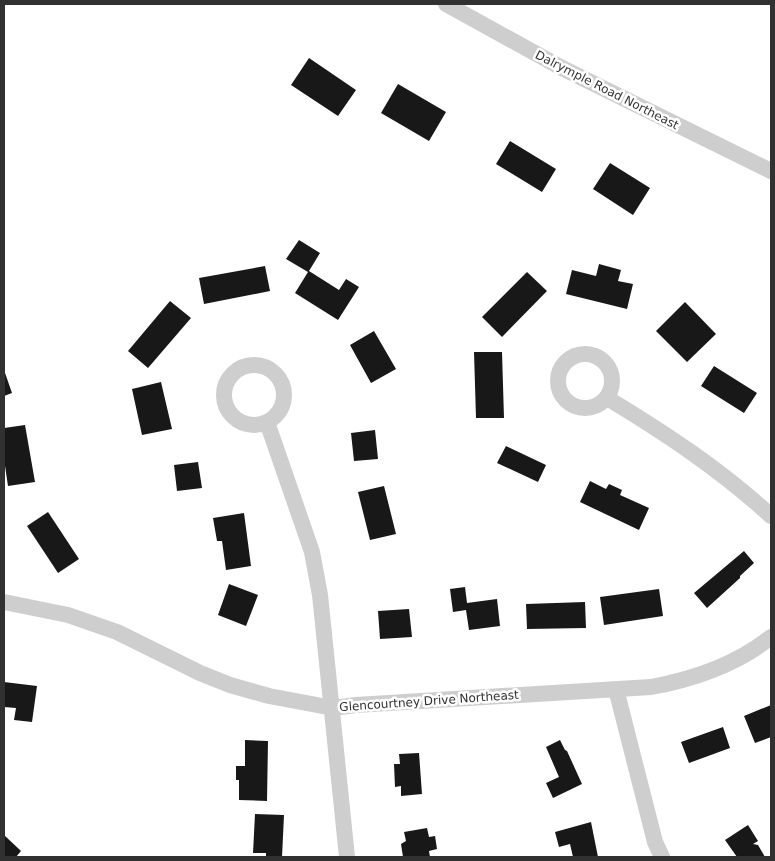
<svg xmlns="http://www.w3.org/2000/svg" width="775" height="861" viewBox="0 0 775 861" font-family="'DejaVu Sans',sans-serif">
<rect width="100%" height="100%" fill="#fff"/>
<path fill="#181818" d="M 309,58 L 356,90 L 338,116 L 291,85 Z
M 398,84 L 446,112 L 429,141 L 381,113 Z
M 510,141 L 556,169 L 542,192 L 496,164 Z
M 610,163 L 650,188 L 633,215 L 593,189 Z
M 299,240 L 320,253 L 309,271 L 339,290 L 346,279 L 359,287 L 338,320 L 295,293 L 308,272 L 286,259 Z
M 599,264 L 621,270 L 618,281 L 633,284 L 627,309 L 566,294 L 572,270 L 596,276 Z
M 265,266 L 270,291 L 204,304 L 199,278 Z
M 527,272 L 547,291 L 502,337 L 482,317 Z
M 170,301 L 191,318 L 148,368 L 128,351 Z
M 685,302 L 716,334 L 687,362 L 656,331 Z
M 374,331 L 396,369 L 371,383 L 350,345 Z
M 474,352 L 502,352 L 504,418 L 476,418 Z
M 714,366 L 757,393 L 744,413 L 701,386 Z
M 4,370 L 12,393 L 4,396 Z
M 161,382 L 172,429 L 142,435 L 132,389 Z
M 25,425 L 35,482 L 8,486 L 4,459 L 4,428 Z
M 375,430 L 378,459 L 354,461 L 351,433 Z
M 506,446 L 546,465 L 538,482 L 497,463 Z
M 198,462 L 202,488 L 177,491 L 174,465 Z
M 590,481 L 606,489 L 609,484 L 622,490 L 620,495 L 649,508 L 639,530 L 580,502 Z
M 384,486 L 396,534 L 370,540 L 358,492 Z
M 48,512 L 79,559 L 58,573 L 27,526 Z
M 244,513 L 251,566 L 226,570 L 222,541 L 217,541 L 213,518 Z
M 744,551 L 754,563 L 740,576 L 740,578 L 707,608 L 694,593 Z
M 229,584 L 258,595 L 246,626 L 218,615 Z
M 465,587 L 467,603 L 497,599 L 500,626 L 469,630 L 466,610 L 453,612 L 450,589 Z
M 659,589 L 663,616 L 604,625 L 600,597 Z
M 585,602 L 586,628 L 527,629 L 526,604 Z
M 409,609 L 412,637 L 380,639 L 378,611 Z
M 4,682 L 37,686 L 32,722 L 14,720 L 16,708 L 4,707 Z
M 771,705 L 771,737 L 755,743 L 744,716 Z
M 723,727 L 730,748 L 689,763 L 681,742 Z
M 245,740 L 268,741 L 267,801 L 239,800 L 239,780 L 236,780 L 236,766 L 245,766 Z
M 560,740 L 565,750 L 567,751 L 582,784 L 553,798 L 546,783 L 559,777 L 546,747 Z
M 419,753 L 422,794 L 401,796 L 401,786 L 395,787 L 394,764 L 400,764 L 399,754 Z
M 255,814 L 284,815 L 282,857 L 266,857 L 266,853 L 253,853 Z
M 591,822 L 598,857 L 573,857 L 570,844 L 559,847 L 555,832 Z
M 748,825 L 758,841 L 753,844 L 758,845 L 765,857 L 737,857 L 725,840 Z
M 427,828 L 429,837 L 435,836 L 437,849 L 429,851 L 430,857 L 403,857 L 401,844 L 406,841 L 404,832 Z
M 4,835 L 21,851 L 16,857 L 4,857 Z"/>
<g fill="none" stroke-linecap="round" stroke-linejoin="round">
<path stroke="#cecece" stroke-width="16" d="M 446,4 L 562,68 L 771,171
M558 381a27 27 0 1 1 54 0a27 27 0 1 1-54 0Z
M224 395a30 30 0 1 1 60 0a30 30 0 1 1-60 0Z
M 607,398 C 665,433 721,470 771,516
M 267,422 L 312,552 L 320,595 L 347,857
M 4,602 L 68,615 L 117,632 L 200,673 L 230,685 L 269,696 L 333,708 L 356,705 L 651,687 C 695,679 736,665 771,637
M 616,689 L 655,842 L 662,857"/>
</g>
<g text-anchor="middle" stroke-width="5" stroke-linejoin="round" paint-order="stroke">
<g font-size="12" fill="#313131" stroke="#fff">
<text transform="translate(607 90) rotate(27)" y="4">Dalrymple Road Northeast</text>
<text transform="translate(429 701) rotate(-4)" y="4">Glencourtney Drive Northeast</text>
</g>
</g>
<rect width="775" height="861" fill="none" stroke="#313131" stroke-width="10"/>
</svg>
